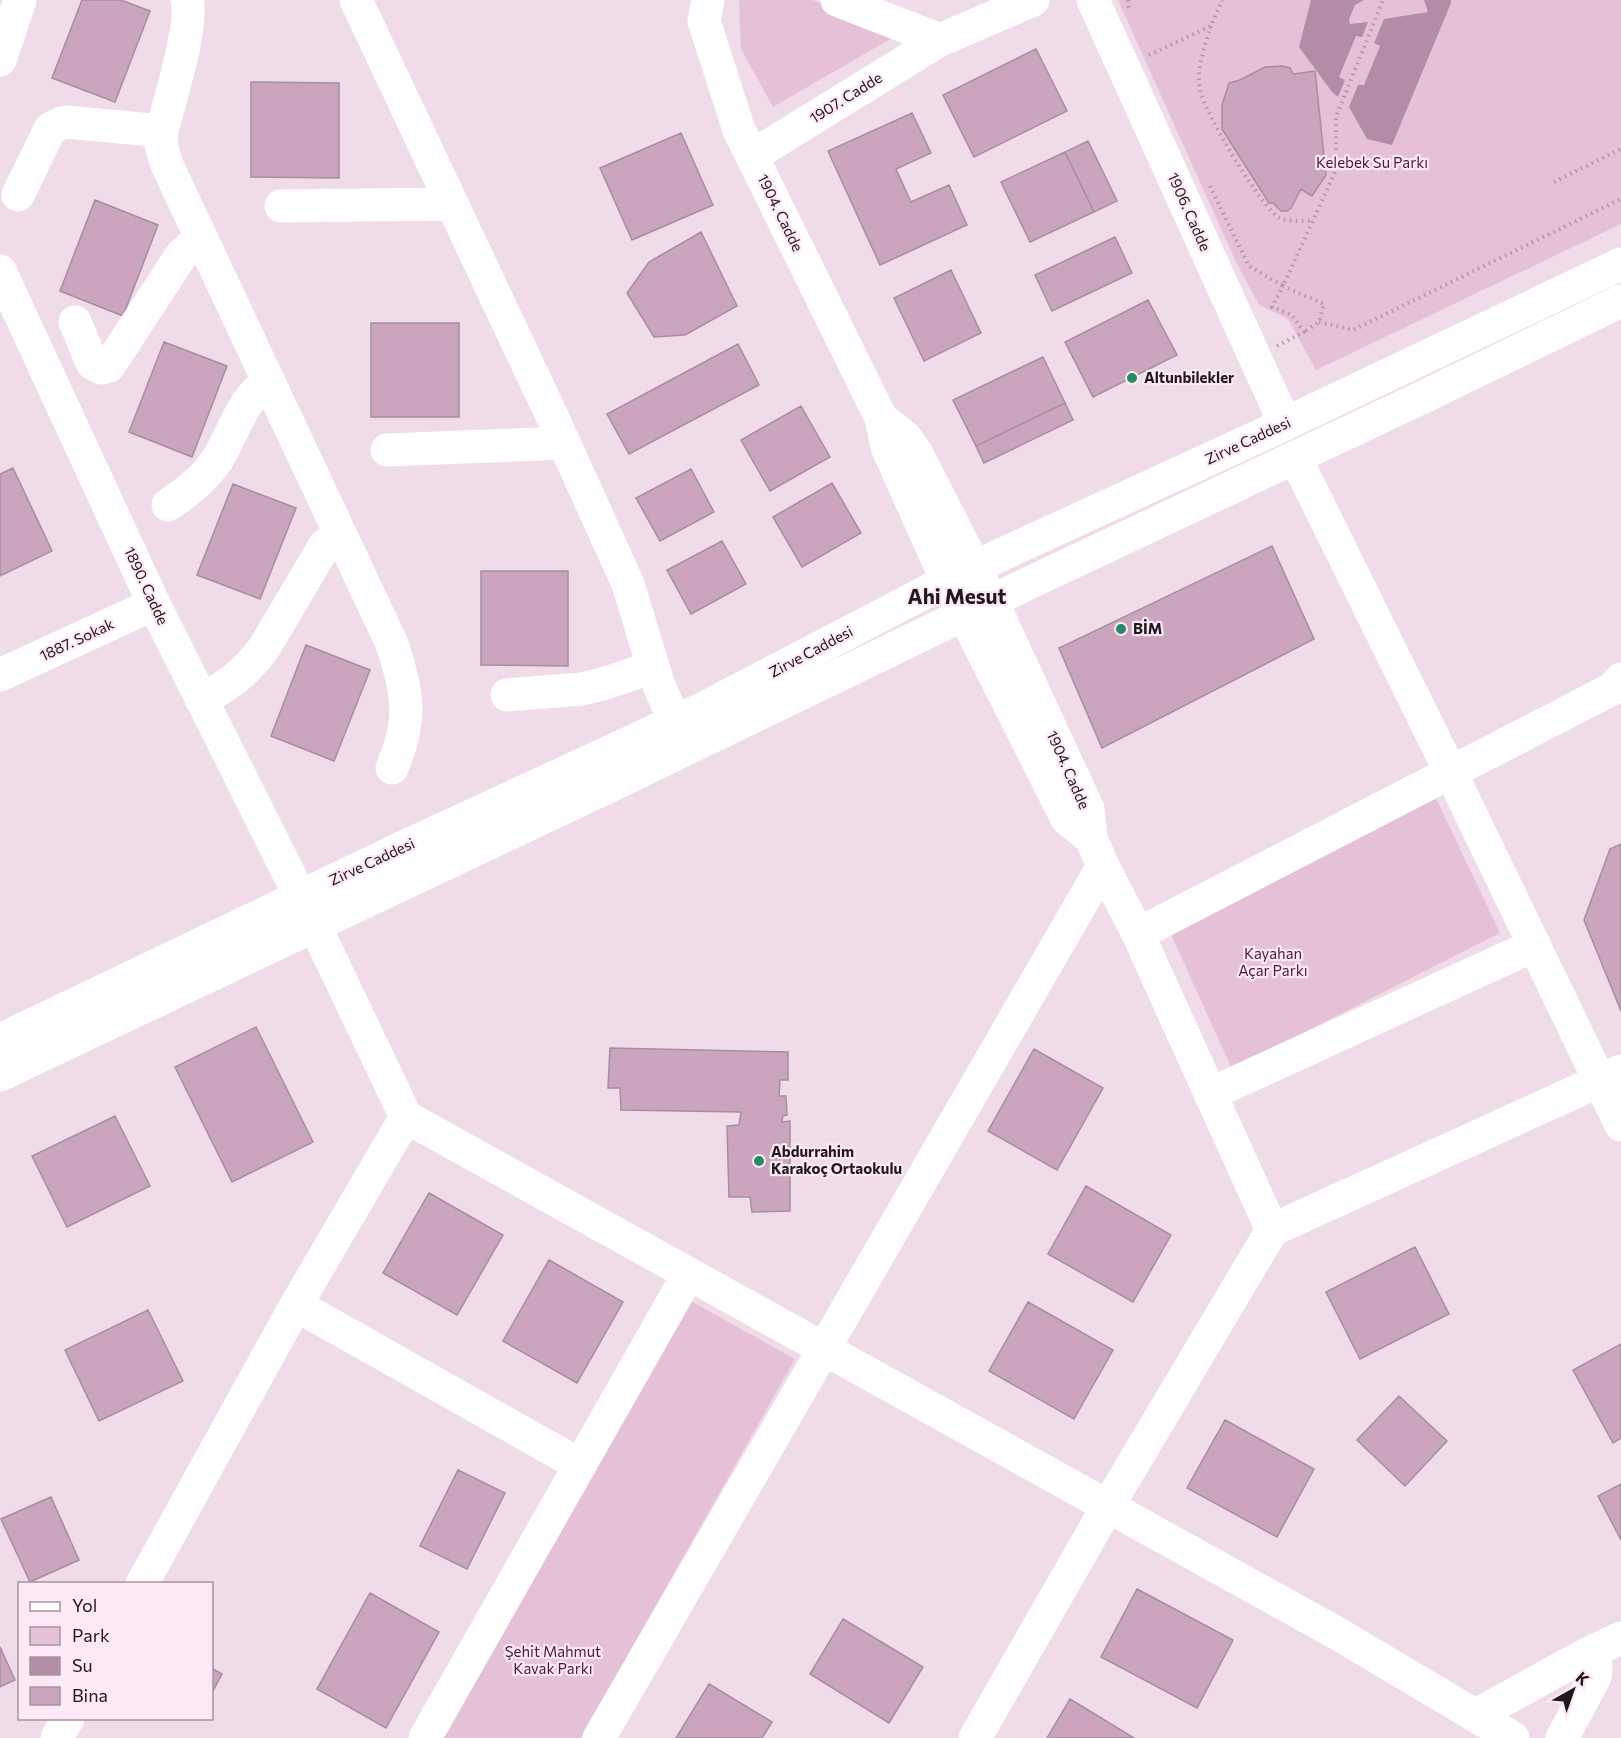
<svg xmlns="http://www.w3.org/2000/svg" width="1621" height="1738" viewBox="0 0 1621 1738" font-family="Commissioner,sans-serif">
<rect width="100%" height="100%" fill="#f0dbe8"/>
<path fill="#e5c1d7" d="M 739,0 L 812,0 L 891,25 L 899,34 L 773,107 L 741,49 Z
M 1118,0 L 1621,0 L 1621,224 L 1316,370 L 1288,319 L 1259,305 L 1236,262 Z
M 1435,796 L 1500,933 L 1232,1069 L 1169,930 Z
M 687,1299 L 795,1359 L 581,1738 L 438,1738 Z"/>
<path fill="#b28da5" d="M 1311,0 L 1364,0 L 1355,5 L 1349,20 L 1350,24 L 1368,22 L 1362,37 L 1356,36 L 1339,77 L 1345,80 L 1338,97 L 1332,92 L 1299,47 Z
M 1424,0 L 1451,0 L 1451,3 L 1392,145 L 1367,139 L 1349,107 L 1358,85 L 1364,85 L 1380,46 L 1374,43 L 1384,19 L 1428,12 Z"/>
<path fill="#cba5bd" stroke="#a3909c" stroke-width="1.5" d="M 82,0 L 121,0 L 150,11 L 115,102 L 52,78 Z
M 1036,49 L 1067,111 L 974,157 L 943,95 Z
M 1282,66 L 1290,68 L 1293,74 L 1315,71 L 1326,175 L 1312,196 L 1301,189 L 1291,208 L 1287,211 L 1281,211 L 1273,203 L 1269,203 L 1222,129 L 1222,105 L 1229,83 L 1240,80 L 1265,67 Z
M 251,82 L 339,83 L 339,178 L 251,177 Z
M 912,113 L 931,153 L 896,169 L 911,202 L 949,185 L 967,225 L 880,265 L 828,151 Z
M 681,133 L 713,205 L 632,240 L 600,168 Z
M 1088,141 L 1117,201 L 1094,212 L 1065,152 Z
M 1065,152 L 1094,212 L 1030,242 L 1001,182 Z
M 95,200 L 158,225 L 123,316 L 60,291 Z
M 701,232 L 737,306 L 685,335 L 654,337 L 627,293 L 649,262 Z
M 1115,237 L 1132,273 L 1052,311 L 1035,275 Z
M 951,270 L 981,333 L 924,361 L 894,298 Z
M 1148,300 L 1177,355 L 1093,397 L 1065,342 Z
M 371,323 L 459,323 L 459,417 L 371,417 Z
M 164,342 L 227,366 L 192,457 L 129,432 Z
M 738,344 L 759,385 L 629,454 L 607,414 Z
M 1043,357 L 1065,403 L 976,446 L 953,400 Z
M 1065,403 L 1073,420 L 984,463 L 976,446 Z
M 801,406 L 830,457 L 770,491 L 741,440 Z
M 13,468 L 52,551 L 0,576 L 0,474 Z
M 691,469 L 714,512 L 660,541 L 636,498 Z
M 832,483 L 861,533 L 802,567 L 773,517 Z
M 233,484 L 296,508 L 260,599 L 197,575 Z
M 722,541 L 746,584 L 691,614 L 667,570 Z
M 1272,546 L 1314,639 L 1102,748 L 1059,648 Z
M 481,571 L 568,571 L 568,666 L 481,665 Z
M 306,645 L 370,670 L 334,761 L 271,736 Z
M 1621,844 L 1621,1011 L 1584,920 L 1610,849 Z
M 256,1027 L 313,1142 L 232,1182 L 175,1067 Z
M 610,1048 L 788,1052 L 788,1080 L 780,1080 L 779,1096 L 786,1096 L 787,1115 L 783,1116 L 782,1122 L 790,1121 L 790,1211 L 752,1212 L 750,1197 L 729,1197 L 727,1126 L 739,1125 L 741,1112 L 621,1110 L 620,1088 L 608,1088 Z
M 1034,1049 L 1103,1088 L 1057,1170 L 988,1131 Z
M 115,1116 L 150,1186 L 67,1227 L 32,1156 Z
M 1086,1186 L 1171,1235 L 1133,1302 L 1048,1254 Z
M 429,1193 L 503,1235 L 457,1315 L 383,1273 Z
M 1415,1247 L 1449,1314 L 1360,1359 L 1326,1292 Z
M 549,1260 L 623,1302 L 577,1383 L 503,1341 Z
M 1028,1302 L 1113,1350 L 1074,1419 L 989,1371 Z
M 148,1310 L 183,1381 L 99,1421 L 65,1350 Z
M 1621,1344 L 1621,1438 L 1613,1443 L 1573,1370 Z
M 1399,1396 L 1447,1441 L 1405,1486 L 1357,1440 Z
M 1225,1420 L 1314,1469 L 1277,1537 L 1187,1488 Z
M 458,1470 L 505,1493 L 467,1569 L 420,1546 Z
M 1621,1484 L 1621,1540 L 1598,1496 Z
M 51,1497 L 79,1560 L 30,1582 L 1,1519 Z
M 1137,1589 L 1233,1640 L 1197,1708 L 1101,1657 Z
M 370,1593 L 439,1632 L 386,1728 L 317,1689 Z
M 843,1619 L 923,1667 L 889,1723 L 810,1674 Z
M 0,1647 L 15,1680 L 0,1687 Z
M 212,1663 L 213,1669 L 222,1674 L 212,1693 Z
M 709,1684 L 772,1722 L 762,1738 L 676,1738 Z
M 1070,1699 L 1134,1738 L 1047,1738 Z"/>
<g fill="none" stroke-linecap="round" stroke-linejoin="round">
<path stroke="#a999a3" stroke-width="4" stroke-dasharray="1.5 4.5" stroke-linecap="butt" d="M 1128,0 L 1129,10
M 1211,26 C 1205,45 1196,69 1200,90 C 1203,110 1263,211 1280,218 C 1288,222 1303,220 1312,221
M 1149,55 L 1211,26 L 1222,0
M 1554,182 L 1621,149
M 1210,186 L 1249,266 L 1283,286 L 1336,170 L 1336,117 L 1383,0
M 1319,322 L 1353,330 L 1621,199
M 1277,346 L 1304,332 L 1292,315 L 1272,307 L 1283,286 L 1324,304 L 1319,322 L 1304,332"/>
<path stroke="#fff" stroke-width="33" d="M 187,0 C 194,25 169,102 162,131 L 161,145 L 167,165 L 392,644 C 408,695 413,718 392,768
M 356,0 L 551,414 L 628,584 L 658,683 L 675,722
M 708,0 L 704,21 L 739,130 L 881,418 L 887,447 L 947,581 L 1067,819 L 1091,838
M 837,0 L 940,40 L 1033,0
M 1093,0 L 1285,424
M 0,60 L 20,0
M 752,156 L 940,40
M 18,195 L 50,129 L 61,123 L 67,122 L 162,131
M 281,206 L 452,204
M 0,271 L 154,604 L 315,926 L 406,1117 L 1340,1635 L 1513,1738
M 75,322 L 92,363 L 101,368 L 109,366 L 182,254 L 201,238
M 881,418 L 906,438 L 916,452 L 992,601 L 1088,809 L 1091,838 L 1103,866 L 1138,934 L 1272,1230
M 387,450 L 564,443
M 1295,457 L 1451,773 L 1621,1125
M 168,505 C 187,492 204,479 217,460 C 233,435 242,397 269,382
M 0,675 L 154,604
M 507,695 L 582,689 L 606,683 L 653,667
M 201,699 C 229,686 245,673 264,648 L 325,545 L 340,534
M 1138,934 L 1612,689 L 1621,679
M 1210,1094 L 1535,945
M 296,1305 L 580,1465
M 142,1584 L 296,1305 L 406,1117
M 1476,1715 L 1589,1653 L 1621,1638
M 57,1738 L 68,1718
M 425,1738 L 688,1275
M 599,1738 L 1103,866
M 975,1738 L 1108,1506 L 1272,1230 L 1621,1071
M 1562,1738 L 1595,1677 L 1596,1665 L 1589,1653"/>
<path stroke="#fff" stroke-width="33" d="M 0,1040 L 408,845 L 702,709 L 968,570 L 1255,438 L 1621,264
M 0,1075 L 616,783 L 1027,584 L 1421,398 L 1621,301"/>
</g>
<g fill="#258a66" stroke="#fee8f5" stroke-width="2">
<circle cx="1132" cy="378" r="6"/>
<circle cx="1121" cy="629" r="6"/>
<circle cx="759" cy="1161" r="6"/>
</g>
<g text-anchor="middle" stroke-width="4.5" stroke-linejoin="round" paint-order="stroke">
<g font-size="15" fill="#1f181c" stroke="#fee8f5">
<text transform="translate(846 98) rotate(-32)" y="5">1907. Cadde</text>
<text transform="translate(1189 212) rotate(66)" y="5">1906. Cadde</text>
<text transform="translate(780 213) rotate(64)" y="5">1904. Cadde</text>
<text transform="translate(1248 441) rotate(-25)" y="5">Zirve Caddesi</text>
<text transform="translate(146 586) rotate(65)" y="5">1890. Cadde</text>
<text transform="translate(77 640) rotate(-25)" y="5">1887. Sokak</text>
<text transform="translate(811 652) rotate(-28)" y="5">Zirve Caddesi</text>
<text transform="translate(1068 770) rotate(66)" y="5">1904. Cadde</text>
<text transform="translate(372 862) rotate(-25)" y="5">Zirve Caddesi</text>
</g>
<g font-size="15" fill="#491a3b" stroke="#fee8f5">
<text x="1372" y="168">Kelebek Su Parkı</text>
<text x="1273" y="959">Kayahan<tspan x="1273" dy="17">Açar Parkı</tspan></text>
<text x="553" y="1657">Şehit Mahmut<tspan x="553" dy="17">Kavak Parkı</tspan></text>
</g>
<g font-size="15" font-weight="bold" fill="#1f181c" stroke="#fee8f5" text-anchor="start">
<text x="1144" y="383">Altunbilekler</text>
<text x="1133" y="634">BİM</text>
<text x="771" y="1157">Abdurrahim<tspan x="771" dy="17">Karakoç Ortaokulu</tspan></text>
</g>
<g font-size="21" font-weight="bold" fill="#1f181c" stroke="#fee8f5">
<text x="957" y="604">Ahi Mesut</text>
</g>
</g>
<rect x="18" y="1582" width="195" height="138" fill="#fee8f5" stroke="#a5959e" stroke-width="1.5"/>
<rect x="30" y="1602" width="30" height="9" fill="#ffffff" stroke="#a5959e" stroke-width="1.5"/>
<text x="72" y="1612" font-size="18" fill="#1f181c">Yol</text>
<rect x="30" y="1627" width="30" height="18" fill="#e5c1d7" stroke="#a5959e" stroke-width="1.5"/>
<text x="72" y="1642" font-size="18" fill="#1f181c">Park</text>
<rect x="30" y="1657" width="30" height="18" fill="#b28da5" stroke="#a5959e" stroke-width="1.5"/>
<text x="72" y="1672" font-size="18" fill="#1f181c">Su</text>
<rect x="30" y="1687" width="30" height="18" fill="#cba5bd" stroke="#a5959e" stroke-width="1.5"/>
<text x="72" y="1702" font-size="18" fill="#1f181c">Bina</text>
<g transform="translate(1573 1690) rotate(40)" stroke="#fee8f5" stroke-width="4.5" paint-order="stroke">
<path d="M0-4.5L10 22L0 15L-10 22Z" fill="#1f181c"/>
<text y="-9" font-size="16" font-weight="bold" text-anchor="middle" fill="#1f181c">K</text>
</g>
</svg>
